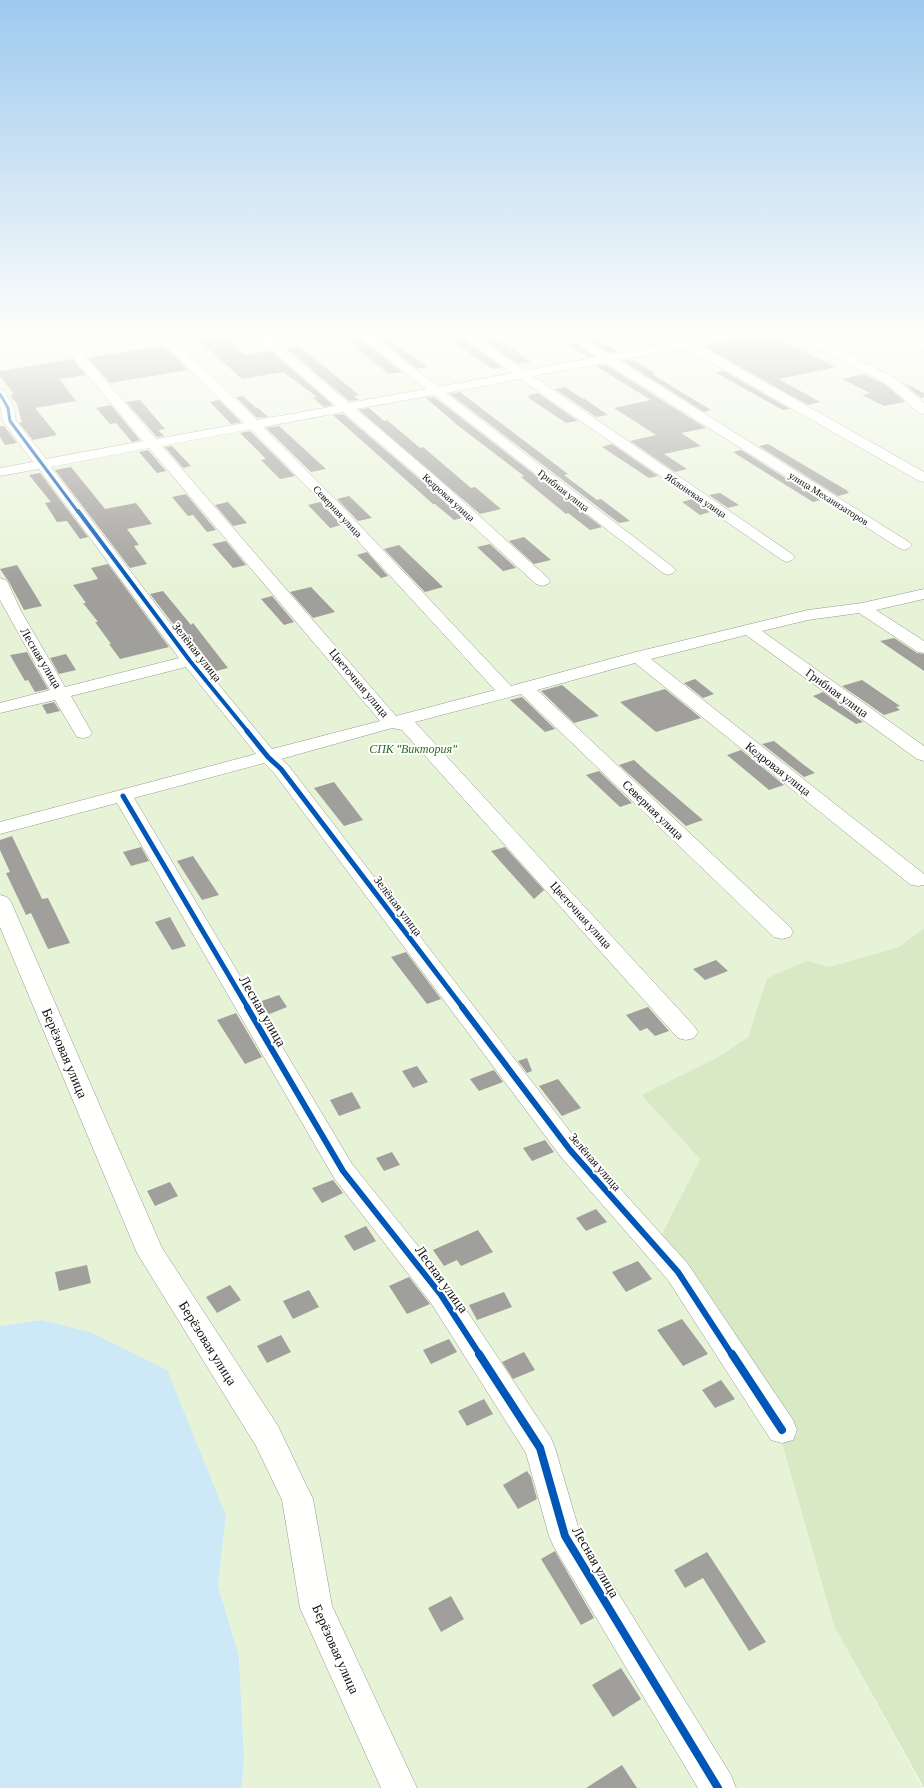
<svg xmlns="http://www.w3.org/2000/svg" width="924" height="1788" viewBox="0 0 924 1788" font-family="'Crimson Pro',serif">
<rect width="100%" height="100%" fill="#fdfcf7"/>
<path fill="#e7f3d7" d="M 0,336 L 924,336 L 924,928 L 899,947 L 829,967 L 807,962 L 767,978 L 748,1037 L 716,1058 L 641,1095 L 700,1159 L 660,1238 L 798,1434 L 834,1626 L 923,1788 L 242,1788 L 244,1757 L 239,1657 L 218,1585 L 226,1516 L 41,1320 L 0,1326 Z"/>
<path fill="#d8eac5" d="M 924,928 L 924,1788 L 834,1626 L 782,1443 L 798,1434 L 660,1238 L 700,1159 L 641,1095 L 716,1058 L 748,1037 L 767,978 L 807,961 L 829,967 L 899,947 Z"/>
<path fill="#cde8f7" d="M 41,1320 L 90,1332 L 167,1370 L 226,1516 L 218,1585 L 239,1657 L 244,1757 L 242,1788 L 0,1788 L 0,1326 Z"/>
<path fill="#a19f9c" d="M 194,336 L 224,336 L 245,355 L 271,351 L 333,405 L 324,407 L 313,398 L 317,397 L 283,372 L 242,379 Z
M 344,336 L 358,336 L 402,372 L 389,374 L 357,349 L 360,348 Z
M 376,336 L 384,336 L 427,367 L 417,369 Z
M 444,336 L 460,336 L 502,367 L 493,369 Z
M 478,336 L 493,336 L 531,362 L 518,364 Z
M 749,336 L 773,336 L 836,367 L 779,379 L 820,402 L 808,405 L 703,346 Z
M 597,339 L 618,352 L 610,353 L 590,341 Z
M 575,344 L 593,356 L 588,357 L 567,345 Z
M 163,345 L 188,370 L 110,383 L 88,358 Z
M 299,346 L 359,395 L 354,396 L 359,400 L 349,401 L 286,348 Z
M 72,359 L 86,375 L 59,379 L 76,401 L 35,408 L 57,435 L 33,440 L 19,423 L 22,422 L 17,404 L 10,395 L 14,394 L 13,393 L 0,376 L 0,371 Z
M 631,359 L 655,373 L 652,374 L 711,410 L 704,412 L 623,361 Z
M 606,365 L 706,428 L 681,433 L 701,446 L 664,454 L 687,469 L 675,472 L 630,441 L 656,435 L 614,408 L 651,400 L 596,366 Z
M 724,371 L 790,409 L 783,410 L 716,373 Z
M 864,374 L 886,385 L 905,402 L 884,406 L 862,395 L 870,393 L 842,379 Z
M 902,382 L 924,393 L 924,397 L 921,398 Z
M 565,387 L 583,399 L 585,399 L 608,415 L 596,417 L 555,389 Z
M 460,392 L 568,474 L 564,475 L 597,500 L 601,499 L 630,521 L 619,523 L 450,394 Z
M 538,393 L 578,421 L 566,423 L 527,397 L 531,396 L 529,395 Z
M 243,396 L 256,408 L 258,408 L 268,417 L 257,418 L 236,397 Z
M 434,397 L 602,527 L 590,530 L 568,513 L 566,514 L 521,477 L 524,476 L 456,424 L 426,398 Z
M 140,400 L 165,429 L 158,430 L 164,436 L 157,437 L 126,402 Z
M 219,400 L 241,422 L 231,424 L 210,402 Z
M 111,405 L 140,440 L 132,442 L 116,423 L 110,424 L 96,408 Z
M 369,408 L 384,421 L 387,420 L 420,448 L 423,447 L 471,488 L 475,487 L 501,509 L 480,514 L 359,410 Z
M 343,414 L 424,483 L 462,518 L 454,520 L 435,504 L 433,504 L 333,415 Z
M 0,426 L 4,426 L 17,443 L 5,445 L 0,437 Z
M 278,426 L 279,426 L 326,469 L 311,472 L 266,428 Z
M 250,431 L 295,476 L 280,479 L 261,460 L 266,459 L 240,433 Z
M 612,444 L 658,476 L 649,478 L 602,447 Z
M 768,444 L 848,491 L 847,491 L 849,493 L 838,496 L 759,446 Z
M 172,446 L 191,466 L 183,468 L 165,447 Z
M 148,450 L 166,471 L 157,473 L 139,452 Z
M 741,450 L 820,500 L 813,502 L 733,452 Z
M 71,467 L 105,509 L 136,503 L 152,524 L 127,529 L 139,545 L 134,546 L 147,564 L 130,568 L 55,470 Z
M 40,473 L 88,537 L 80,539 L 67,521 L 57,522 L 45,503 L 51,502 L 29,475 Z
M 720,493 L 739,505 L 728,508 L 709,495 Z
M 186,494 L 216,530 L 207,532 L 193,515 L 188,516 L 172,497 Z
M 349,496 L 372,518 L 358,521 L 337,499 Z
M 692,499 L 710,512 L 700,515 L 682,502 Z
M 228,502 L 247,523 L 233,526 L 215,505 Z
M 320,502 L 324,506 L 341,525 L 330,528 L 308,505 Z
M 524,537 L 551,560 L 534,564 L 509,541 Z
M 226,541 L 246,565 L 233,568 L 212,544 Z
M 490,544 L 516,568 L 503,571 L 477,547 Z
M 399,545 L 443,587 L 425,592 L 419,586 L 384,549 Z
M 367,552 L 388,576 L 381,578 L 357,555 Z
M 108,564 L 169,647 L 120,659 L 109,644 L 111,644 L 95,622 L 98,622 L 83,603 L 86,603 L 73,585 L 98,579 L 91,568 Z
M 17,565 L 28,583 L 42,606 L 24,610 L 9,582 L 0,569 Z
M 311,587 L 335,612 L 313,618 L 290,592 Z
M 163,591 L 191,625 L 193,623 L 228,668 L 212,672 L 190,642 L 187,642 L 150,594 Z
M 272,596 L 294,622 L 284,625 L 261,599 Z
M 894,638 L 917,653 L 924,654 L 924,671 L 880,641 Z
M 27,652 L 48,689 L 35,692 L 28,680 L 25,681 L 10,655 Z
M 66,654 L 76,670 L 59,674 L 50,658 Z
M 695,679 L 714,694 L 703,698 L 684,683 Z
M 862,680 L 900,706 L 896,707 L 900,710 L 884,715 L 842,686 Z
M 562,685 L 599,716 L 574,723 L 541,691 Z
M 665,689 L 701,718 L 656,732 L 620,702 Z
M 823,692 L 863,722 L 856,724 L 813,696 Z
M 522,697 L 555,729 L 545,732 L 510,700 Z
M 54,702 L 60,711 L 47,714 L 42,705 Z
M 774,741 L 804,765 L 815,773 L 804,777 L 762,744 Z
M 741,750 L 784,785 L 769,790 L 727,755 Z
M 634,760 L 647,772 L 703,820 L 686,826 L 619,765 Z
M 599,771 L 632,803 L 620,807 L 586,775 Z
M 334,782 L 340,790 L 363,820 L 344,826 L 314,788 Z
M 12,836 L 42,899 L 48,898 L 70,943 L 48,949 L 31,913 L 26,915 L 6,873 L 10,872 L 0,850 L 0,840 Z
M 141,847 L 149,861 L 131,866 L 123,852 Z
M 505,847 L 544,890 L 534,899 L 491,851 Z
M 193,856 L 219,895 L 202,900 L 177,861 Z
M 170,917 L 186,946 L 172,950 L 155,922 Z
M 406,952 L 441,999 L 427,1004 L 391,957 Z
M 716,960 L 728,971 L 705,980 L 693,969 Z
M 279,995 L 287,1007 L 267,1015 L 259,1002 Z
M 648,1007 L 669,1031 L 655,1036 L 647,1028 L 640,1031 L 626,1015 Z
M 236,1013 L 262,1057 L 245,1064 L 217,1020 Z
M 527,1058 L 532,1071 L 527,1073 L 518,1061 Z
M 417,1066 L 428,1082 L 413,1088 L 402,1071 Z
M 494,1070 L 503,1082 L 479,1091 L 470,1079 Z
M 558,1079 L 581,1108 L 562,1116 L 539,1086 Z
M 352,1092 L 361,1108 L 339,1116 L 330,1100 Z
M 545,1140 L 554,1152 L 532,1161 L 523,1148 Z
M 392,1152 L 400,1165 L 384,1171 L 376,1158 Z
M 333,1180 L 343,1193 L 322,1203 L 312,1188 Z
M 170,1182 L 178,1196 L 155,1206 L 147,1191 Z
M 596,1209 L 607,1222 L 586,1231 L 576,1218 Z
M 366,1226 L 376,1241 L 354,1251 L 344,1236 Z
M 478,1230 L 493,1252 L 461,1266 L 457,1260 L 444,1266 L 433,1250 Z
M 638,1261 L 652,1279 L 626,1292 L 612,1272 Z
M 87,1265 L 91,1283 L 59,1291 L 55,1272 Z
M 409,1277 L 430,1304 L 407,1314 L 389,1286 Z
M 230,1285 L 241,1300 L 217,1313 L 206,1297 Z
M 309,1290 L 319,1307 L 293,1319 L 283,1301 Z
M 504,1292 L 512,1307 L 477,1320 L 469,1305 Z
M 682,1319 L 708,1354 L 683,1366 L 657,1330 Z
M 281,1335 L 291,1352 L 267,1363 L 257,1346 Z
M 449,1339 L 457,1352 L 431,1364 L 423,1350 Z
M 524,1352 L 535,1370 L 513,1379 L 502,1362 Z
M 721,1380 L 735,1399 L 715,1408 L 702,1390 Z
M 484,1399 L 493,1414 L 467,1426 L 458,1411 Z
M 527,1471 L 531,1477 L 537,1499 L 518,1509 L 503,1485 Z
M 555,1551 L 594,1618 L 581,1625 L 541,1559 Z
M 707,1552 L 766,1642 L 749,1651 L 703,1578 L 685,1588 L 674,1570 Z
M 451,1596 L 464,1619 L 441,1632 L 428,1608 Z
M 621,1668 L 641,1699 L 613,1717 L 592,1685 Z
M 622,1765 L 637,1788 L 586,1788 Z"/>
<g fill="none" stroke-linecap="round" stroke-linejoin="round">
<defs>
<path id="street" d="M 55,336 L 67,336 L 156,439 L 244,423 L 156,336 L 169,336 L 257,420 L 336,406 L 256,336 L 269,336 L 349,403 L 426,389 L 359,336 L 373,336 L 438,387 L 512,373 L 461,336 L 475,336 L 525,371 L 597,357 L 566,336 L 580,336 L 610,355 L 678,342 L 680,340 L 684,338 L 689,340 L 710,336 L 736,336 L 730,339 L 699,345 L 924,472 L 924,482 L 919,481 L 686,348 L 619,360 L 909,542 L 912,545 L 909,548 L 904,550 L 899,548 L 606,363 L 533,376 L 792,554 L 795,557 L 792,560 L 787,562 L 782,560 L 520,379 L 446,393 L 673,567 L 676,570 L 673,573 L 668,575 L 663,573 L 434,395 L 356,409 L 435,476 L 548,578 L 550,581 L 548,584 L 542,586 L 536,584 L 425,482 L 343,412 L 263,427 L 335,499 L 511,686 L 632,653 L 808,610 L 862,603 L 924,589 L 924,599 L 876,610 L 924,641 L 924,653 L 918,652 L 859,613 L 808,620 L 762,631 L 924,746 L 924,761 L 917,759 L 746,635 L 651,659 L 924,874 L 924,885 L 918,886 L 911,885 L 635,663 L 537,690 L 790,927 L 793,932 L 790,937 L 782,939 L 774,937 L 521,694 L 415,722 L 694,1026 L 698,1032 L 694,1038 L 686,1040 L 678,1038 L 402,730 L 392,728 L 281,759 L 288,765 L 579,1143 L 688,1264 L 793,1420 L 797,1430 L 793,1440 L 782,1443 L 771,1440 L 668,1280 L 561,1157 L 274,773 L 264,763 L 134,798 L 352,1164 L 451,1287 L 551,1438 L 555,1448 L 579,1530 L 731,1775 L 736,1788 L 698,1788 L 554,1547 L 549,1536 L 526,1453 L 431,1303 L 334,1178 L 117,803 L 0,834 L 0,822 L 256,754 L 186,667 L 71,696 L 92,733 L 89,737 L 83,738 L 77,737 L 55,700 L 0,713 L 0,703 L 50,690 L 0,600 L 0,578 L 6,580 L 8,583 L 21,611 L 65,687 L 179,658 L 39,469 L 0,476 L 0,468 L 33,462 L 3,421 L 0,405 L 0,390 L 4,391 L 14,408 L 16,421 L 46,459 L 143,441 ZM 251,429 L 325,505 L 495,690 L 396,716 L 162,446 ZM 149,448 L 380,721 L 272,749 L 196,657 L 51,467 Z
M 796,336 L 811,336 L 895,378 L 924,403 L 924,414 L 919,413 L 887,384 L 798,338 Z
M 896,336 L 912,336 L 924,342 L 924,350 L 898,338 Z
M 0,895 L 7,897 L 11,902 L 162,1248 L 278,1426 L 308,1489 L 313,1499 L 332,1606 L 417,1788 L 381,1788 L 300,1608 L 282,1500 L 256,1446 L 137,1253 L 0,927 Z"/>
</defs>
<use href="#street" stroke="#979795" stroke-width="1"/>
<use href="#street" fill="#fffffe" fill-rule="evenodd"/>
<defs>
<path id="cycleway-far4" d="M 0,394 L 8,408 L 10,421 L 78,512"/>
<path id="cycleway-far3" d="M 78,511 L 190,661 L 248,732"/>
<path id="cycleway-far2" d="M 247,731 L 268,757 L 281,769 L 463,1008
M 123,796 L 248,1008"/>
<path id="cycleway-far1" d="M 247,1007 L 343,1171 L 441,1295 L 480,1355
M 462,1007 L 570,1150 L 678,1272 L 732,1355"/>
<path id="cycleway" d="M 479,1354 L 540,1448 L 565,1536 L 718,1788
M 732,1354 L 782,1430"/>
</defs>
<use href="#cycleway-far4" stroke="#fff" stroke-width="4.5"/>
<use href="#cycleway-far3" stroke="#fff" stroke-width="6"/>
<use href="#cycleway-far2" stroke="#fff" stroke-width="8"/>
<use href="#cycleway-far1" stroke="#fff" stroke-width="8"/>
<use href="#cycleway" stroke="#fff" stroke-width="10"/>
<use href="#cycleway-far4" stroke="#0057b8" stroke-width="3"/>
<use href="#cycleway-far3" stroke="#0057b8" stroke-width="4"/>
<use href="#cycleway-far2" stroke="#0057b8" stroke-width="5"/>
<use href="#cycleway-far1" stroke="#0057b8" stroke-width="6"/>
<use href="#cycleway" stroke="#0057b8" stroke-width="8"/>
</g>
<linearGradient id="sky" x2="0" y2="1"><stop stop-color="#9dc9ee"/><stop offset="0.57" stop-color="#fefefb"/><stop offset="1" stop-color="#fefefb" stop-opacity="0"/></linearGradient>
<rect width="924" height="586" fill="url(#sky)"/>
<g text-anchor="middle" stroke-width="4" stroke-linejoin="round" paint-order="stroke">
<g font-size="10" fill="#111" stroke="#fff">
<text transform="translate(564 490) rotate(38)" y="4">Грибная улица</text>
<text transform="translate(696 495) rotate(34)" y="4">Яблоневая улица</text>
<text transform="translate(449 497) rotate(42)" y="4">Кедровая улица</text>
<text transform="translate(829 498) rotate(32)" y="4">улица Механизаторов</text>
<text transform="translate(338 511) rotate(47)" y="4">Северная улица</text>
</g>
<g font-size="12" fill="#111" stroke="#fff">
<text transform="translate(197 652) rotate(52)" y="4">Зелёная улица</text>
<text transform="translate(41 658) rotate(59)" y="4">Лесная улица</text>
<text transform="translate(359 683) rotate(50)" y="4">Цветочная улица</text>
<text transform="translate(837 693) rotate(36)" y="4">Грибная улица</text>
<text transform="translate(778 769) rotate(38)" y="4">Кедровая улица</text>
<text transform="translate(653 810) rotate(44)" y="4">Северная улица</text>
<text transform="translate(398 906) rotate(53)" y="4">Зелёная улица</text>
<text transform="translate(581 915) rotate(48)" y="4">Цветочная улица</text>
<text transform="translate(595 1162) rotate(49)" y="4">Зелёная улица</text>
</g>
<g font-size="12" font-style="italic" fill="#2f6b1f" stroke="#fff">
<text x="413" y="753">СПК "Виктория"</text>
</g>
<g font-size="14" fill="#111" stroke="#fff">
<text transform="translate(263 1011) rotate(60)" y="5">Лесная улица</text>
<text transform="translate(65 1053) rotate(67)" y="5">Берёзовая улица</text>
<text transform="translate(442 1279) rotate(54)" y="5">Лесная улица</text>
<text transform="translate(208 1343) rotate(58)" y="5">Берёзовая улица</text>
<text transform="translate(596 1562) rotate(60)" y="5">Лесная улица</text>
<text transform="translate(336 1649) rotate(66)" y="5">Берёзовая улица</text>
</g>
</g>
</svg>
